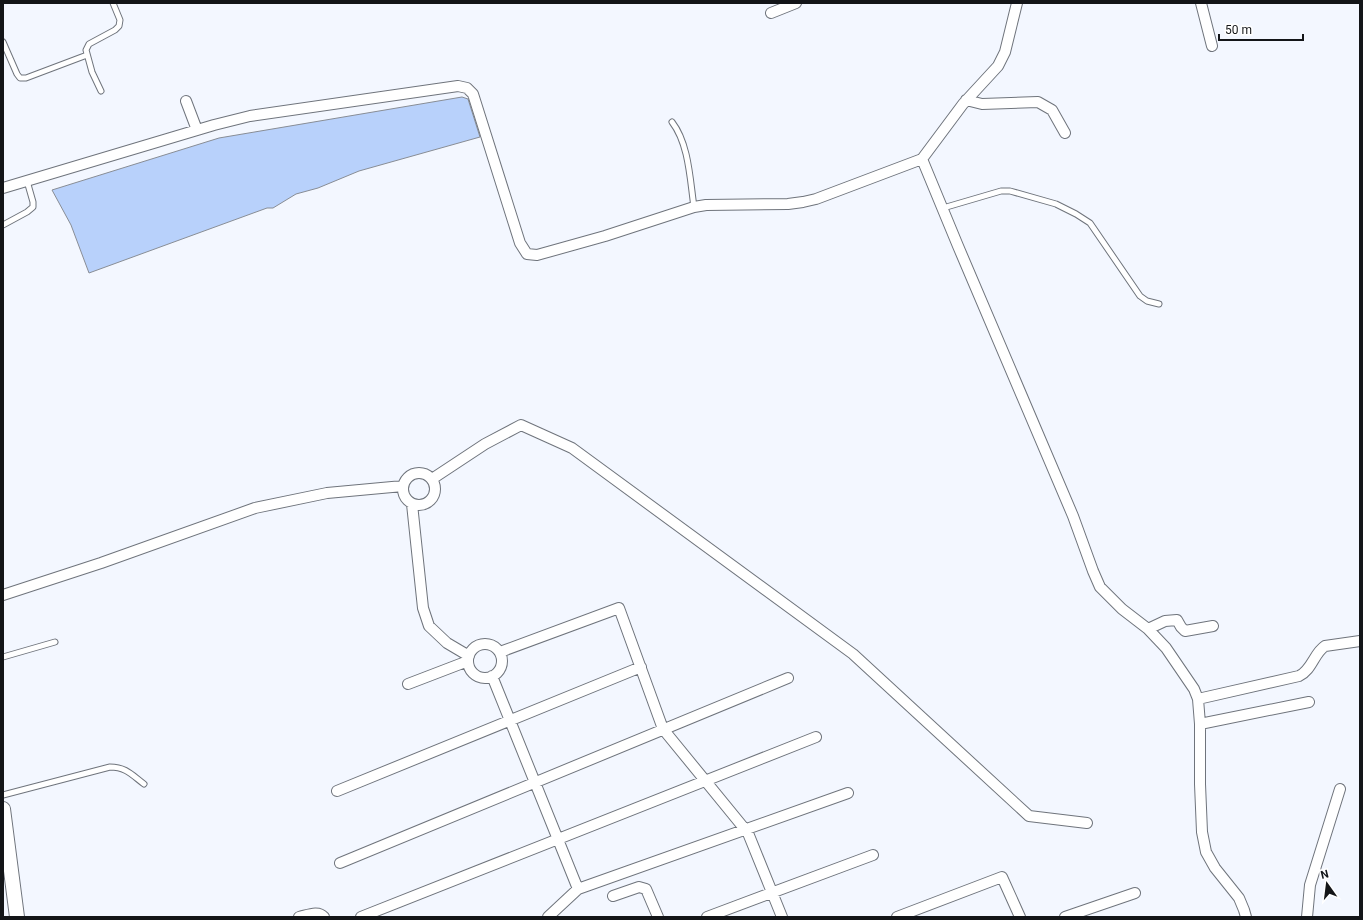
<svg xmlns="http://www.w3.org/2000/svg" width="1363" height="920" viewBox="0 0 1363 920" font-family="Roboto,sans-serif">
<rect width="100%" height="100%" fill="#f3f7ff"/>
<path fill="#b8d1fb" stroke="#888d95" d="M 462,97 L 468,99 L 480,137 L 359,171 L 318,188 L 296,194 L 273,208 L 267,208 L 89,273 L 71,225 L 52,190 L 219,138 Z"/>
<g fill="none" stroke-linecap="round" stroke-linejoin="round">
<defs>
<path id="service" d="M 3,42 L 17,74 L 20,78 L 26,78 L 87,55
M 101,91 L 92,72 L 86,50 L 89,44 L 115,30 L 119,26 L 120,20 L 113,3
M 672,122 C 689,144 690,180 694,207
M 943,208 L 1001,191 L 1010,191 L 1056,204 L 1076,214 L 1090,223 L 1140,296 L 1147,301 L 1159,304
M 3,225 L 27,212 L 33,207 L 33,202 L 27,181
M 3,657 L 55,642
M 3,795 L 110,767 C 126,767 132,775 144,784"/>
<path id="minor" d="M 1201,3 L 1212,46
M 771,13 L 796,3
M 966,100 L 982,104 L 1038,102 L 1052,110 L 1065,133
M 186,101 L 197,130
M 922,159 L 958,246 L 1073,516 L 1093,571 L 1100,587 L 1122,609 L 1148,629 L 1166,648 L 1194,689 L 1198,699 L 1200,724 L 1200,784 L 1202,832 L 1206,852 L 1215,868 L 1239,898 L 1244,910 L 1246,917
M 3,188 L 214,125 L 250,116 L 458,86 L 467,88 L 473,94 L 520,243 L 527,254 L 537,255 L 605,236 L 694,207 L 706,205 L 788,204 L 803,202 L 816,199 L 922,159 L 963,104 L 998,66 L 1005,52 L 1017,3
M403 489a16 16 0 1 1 32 0a16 16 0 1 1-32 0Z
M 432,479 L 485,444 L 521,425 L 572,448 L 853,654 L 1029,816 L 1087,823
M 412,504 L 423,608 L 429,626 L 447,643 L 469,656
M 3,595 L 101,563 L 255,508 L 327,493 L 403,486
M 1148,629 L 1165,621 L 1177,620 L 1181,627 L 1185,631 L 1213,626
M468 661a17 17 0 1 1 34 0a17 17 0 1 1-34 0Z
M 500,652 L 619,608 L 663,729 L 748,833 L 782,917
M 492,676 L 578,889
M 408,684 L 468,661
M 1198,699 L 1299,676 C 1312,670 1314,653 1325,646 L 1360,641
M 1200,724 L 1309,702
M 337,791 L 641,667
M 340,863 L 788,678
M 613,896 L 639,887 L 646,889 L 658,917
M 299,917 C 308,915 318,910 324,917
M 361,917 L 816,737
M 548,917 L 578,889 L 848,793
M 707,917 L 873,855
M 897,917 L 1002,877 L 1020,917
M 1065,917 L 1135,893
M 1307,917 L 1310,885 L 1340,789"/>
<path id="secondary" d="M 3,809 L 17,917"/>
</defs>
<use href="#service" stroke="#6f747c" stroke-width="7"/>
<use href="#minor" stroke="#6f747c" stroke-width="12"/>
<use href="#secondary" stroke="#6f747c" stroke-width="16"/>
<use href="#service" stroke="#fff" stroke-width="5"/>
<use href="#minor" stroke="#fff" stroke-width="10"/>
<use href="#secondary" stroke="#fff" stroke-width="14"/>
</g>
<rect width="1363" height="920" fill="none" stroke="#131518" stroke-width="8"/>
<g transform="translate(1327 884) rotate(346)" stroke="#ffffff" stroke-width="3" paint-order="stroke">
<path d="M0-3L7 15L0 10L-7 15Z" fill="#131518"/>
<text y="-6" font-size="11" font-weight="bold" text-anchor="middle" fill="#131518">N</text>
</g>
<path d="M1219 34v6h84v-6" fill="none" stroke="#131518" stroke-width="2"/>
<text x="1225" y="34" font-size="12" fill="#131518" stroke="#ffffff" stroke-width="3" paint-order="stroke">50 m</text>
</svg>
